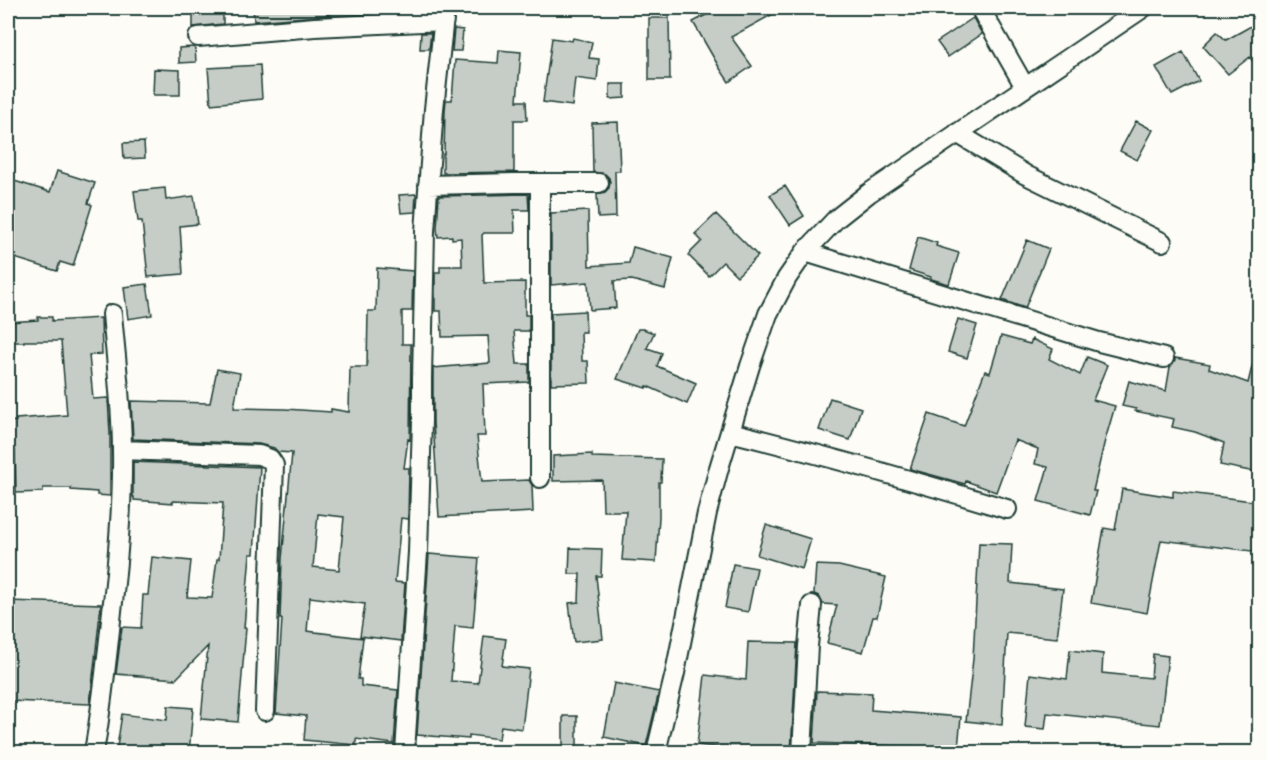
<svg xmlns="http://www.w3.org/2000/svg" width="1267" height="760" viewBox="0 0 1267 760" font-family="Mynerve,sans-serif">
<rect width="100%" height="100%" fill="#fdfcf7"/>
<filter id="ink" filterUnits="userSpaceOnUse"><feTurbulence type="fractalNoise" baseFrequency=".0167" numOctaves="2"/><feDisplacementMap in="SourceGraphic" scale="12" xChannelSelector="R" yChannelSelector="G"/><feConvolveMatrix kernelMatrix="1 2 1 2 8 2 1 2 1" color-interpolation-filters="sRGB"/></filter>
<g filter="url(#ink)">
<path fill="#c6cdc7" stroke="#1f3d34" stroke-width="1.5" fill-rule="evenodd" d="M 193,8 L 223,8 L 223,24 L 193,27 Z
M 253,8 L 331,8 L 331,15 L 254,21 Z
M 719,8 L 784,8 L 731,37 L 752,66 L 729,82 L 719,67 L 693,22 Z
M 649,18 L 669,18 L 670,80 L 649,80 Z
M 973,18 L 982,34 L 948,57 L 937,42 Z
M 1260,21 L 1260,73 L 1250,57 L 1228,74 L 1203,46 L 1217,32 L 1226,40 Z
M 454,29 L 463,30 L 461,51 L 452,51 Z
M 421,33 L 431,33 L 429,49 L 420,49 Z
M 552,38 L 572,41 L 573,38 L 592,42 L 589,58 L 599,59 L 597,81 L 575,78 L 572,106 L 543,102 Z
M 193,47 L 195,48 L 196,62 L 179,63 L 179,48 Z
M 499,50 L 521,52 L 517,101 L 526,101 L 527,120 L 514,120 L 514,172 L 443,173 L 443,154 L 444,154 L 445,110 L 446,100 L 452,100 L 455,60 L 498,63 Z
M 1183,52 L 1199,81 L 1172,95 L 1156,67 Z
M 260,65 L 262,99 L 211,104 L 208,68 Z
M 154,69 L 180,70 L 180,95 L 153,95 Z
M 610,84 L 625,84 L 625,98 L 610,99 Z
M 1136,121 L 1153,130 L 1137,160 L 1120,151 Z
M 618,122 L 620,171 L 615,171 L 616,217 L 598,218 L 597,194 L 605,192 L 609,188 L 610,182 L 609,178 L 605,174 L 593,172 L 592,123 Z
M 144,142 L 145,158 L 124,159 L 123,143 Z
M 57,171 L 95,183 L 88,203 L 92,205 L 73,266 L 60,262 L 57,271 L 8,256 L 8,179 L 50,192 Z
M 785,186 L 804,216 L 790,225 L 770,195 Z
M 165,188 L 166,200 L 194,196 L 198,224 L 180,226 L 183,274 L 148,277 L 142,221 L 138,221 L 134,191 Z
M 416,194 L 415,212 L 401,213 L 399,195 Z
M 528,194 L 529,210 L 514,210 L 515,233 L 484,233 L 482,235 L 484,283 L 525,282 L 525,315 L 529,315 L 529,331 L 514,331 L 517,364 L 529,364 L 529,382 L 483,384 L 485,436 L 477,436 L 482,482 L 529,480 L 532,485 L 533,512 L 439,517 L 433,422 L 433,368 L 490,363 L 488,336 L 442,337 L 441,311 L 435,311 L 435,272 L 440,272 L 440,266 L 462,266 L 461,238 L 452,239 L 452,236 L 438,237 L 437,228 L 439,196 Z
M 588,211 L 589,266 L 629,263 L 633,247 L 673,258 L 665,289 L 632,280 L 614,281 L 616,308 L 590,310 L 588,282 L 551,285 L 551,213 Z
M 716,214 L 758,256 L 737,276 L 723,262 L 709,276 L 688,255 L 702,241 L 695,234 Z
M 918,237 L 937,243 L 936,246 L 959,253 L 949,284 L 931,279 L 931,277 L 909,270 Z
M 1027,240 L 1049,249 L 1025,308 L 1002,300 Z
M 377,268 L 413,271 L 412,311 L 402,311 L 402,344 L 411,344 L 410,440 L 408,439 L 404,468 L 409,468 L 408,519 L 401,518 L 395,582 L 405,583 L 401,641 L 360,636 L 365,604 L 310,597 L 307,631 L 363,638 L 358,679 L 361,679 L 361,686 L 398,690 L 394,744 L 356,739 L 356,745 L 304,740 L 306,716 L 276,713 L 282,619 L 280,619 L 282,559 L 292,453 L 278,452 L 274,448 L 259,444 L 133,439 L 131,401 L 210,403 L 217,369 L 240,373 L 234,408 L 285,409 L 331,412 L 331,409 L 349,412 L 350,367 L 367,367 L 368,311 L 376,311 ZM 318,514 L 344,517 L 339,570 L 313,567 Z
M 147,284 L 152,315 L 128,319 L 124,287 Z
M 585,311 L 586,332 L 581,332 L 582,361 L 588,361 L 589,383 L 551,384 L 551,313 Z
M 38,317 L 52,317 L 52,321 L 101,318 L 102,354 L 89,355 L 93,399 L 108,398 L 110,434 L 110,496 L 97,495 L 97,492 L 71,490 L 71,488 L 43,488 L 43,492 L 16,493 L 15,451 L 8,452 L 8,422 L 16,421 L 16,419 L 67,415 L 61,341 L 24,341 L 24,342 L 8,342 L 8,322 L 38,320 Z
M 958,319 L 977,325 L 967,358 L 948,352 Z
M 638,329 L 643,329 L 654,333 L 647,348 L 662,353 L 657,366 L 696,383 L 687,404 L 647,386 L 646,388 L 617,379 Z
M 1001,336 L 1030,344 L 1032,339 L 1053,349 L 1049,359 L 1080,375 L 1087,357 L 1107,365 L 1093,400 L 1115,406 L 1104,444 L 1093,491 L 1096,491 L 1090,515 L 1038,501 L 1048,467 L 1035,464 L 1038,449 L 1015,440 L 996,492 L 966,481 L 965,484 L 910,469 L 929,414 L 964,426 L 985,371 L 990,373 Z
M 1255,355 L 1260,356 L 1260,473 L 1220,465 L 1224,443 L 1195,432 L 1172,427 L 1174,419 L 1135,411 L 1136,409 L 1122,406 L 1129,381 L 1166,391 L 1170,367 L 1175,361 L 1175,358 L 1210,364 L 1209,369 L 1248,383 Z
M 830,398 L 861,408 L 850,440 L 819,430 Z
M 592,454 L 592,457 L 662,459 L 661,482 L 659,482 L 659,517 L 656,562 L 622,560 L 626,511 L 603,511 L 602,480 L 553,481 L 553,456 Z
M 133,462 L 260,467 L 254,554 L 250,554 L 244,628 L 246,628 L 238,722 L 201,719 L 208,646 L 176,679 L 116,674 L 122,627 L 141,628 L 143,595 L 148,595 L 152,557 L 191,561 L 187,597 L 212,598 L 217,559 L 219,559 L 223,503 L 173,501 L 173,503 L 134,500 L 134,497 L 133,497 Z
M 1122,489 L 1173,497 L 1173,491 L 1260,502 L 1260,552 L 1161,540 L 1147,613 L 1091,603 L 1104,528 L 1115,530 Z
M 766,525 L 811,539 L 802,569 L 757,555 Z
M 979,543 L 1012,544 L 1010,583 L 1063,589 L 1057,638 L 1007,633 L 1002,725 L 966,721 L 973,659 Z
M 570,548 L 602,549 L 601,576 L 596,576 L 603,639 L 574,642 L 569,603 L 579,602 L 580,574 L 569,574 Z
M 429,554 L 479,558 L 473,628 L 455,626 L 451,681 L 478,683 L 484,636 L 506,639 L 502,666 L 529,669 L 522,729 L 501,726 L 499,739 L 469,735 L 469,739 L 417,735 Z
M 733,564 L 757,568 L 748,612 L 725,608 Z
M 816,565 L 839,566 L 886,577 L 877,617 L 873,617 L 863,652 L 827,643 L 837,605 L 823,604 L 819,596 L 814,594 Z
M 8,601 L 101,604 L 90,704 L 8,701 Z
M 748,642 L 797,643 L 791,753 L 772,753 L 697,745 L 705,675 L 746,680 Z
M 1070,650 L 1103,654 L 1102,673 L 1151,678 L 1153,654 L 1168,656 L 1160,725 L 1047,713 L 1045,729 L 1025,727 L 1030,674 L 1067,679 Z
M 614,683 L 659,692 L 646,746 L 604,737 Z
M 817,691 L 872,693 L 871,710 L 961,717 L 958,748 L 814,743 Z
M 168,706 L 193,708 L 189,753 L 157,753 L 117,747 L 122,714 L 167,720 Z
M 563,716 L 577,716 L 577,753 L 563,753 Z"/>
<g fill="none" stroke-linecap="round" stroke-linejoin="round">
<defs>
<path id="minor" d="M 980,8 L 1025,87
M 198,37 L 315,27 L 444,21
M 957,133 L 1026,175 L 1162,242
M 428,185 L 514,183 L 599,183
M 805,252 L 1099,342 L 1164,358
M 730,432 C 823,455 915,481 1007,509
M 122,450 L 259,455 L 270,459 L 274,465 L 265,711
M 540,478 L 540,184
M 94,752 C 102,706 107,659 112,611 C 118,558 123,505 122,451 C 122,406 116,360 112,314
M 405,752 L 418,552 L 422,421 L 422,378 L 425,231 L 434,109 L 445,8
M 656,752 L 675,673 L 707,513 L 719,468 L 750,366 L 768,314 L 787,278 L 805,252 L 836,219 L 869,193 L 1143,8
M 802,752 L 808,646 L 812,605"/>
</defs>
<use href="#minor" stroke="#1f3d34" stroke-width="22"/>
<use href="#minor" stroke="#fdfcf7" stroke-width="18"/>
</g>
</g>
<rect width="1267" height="760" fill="none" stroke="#fdfcf7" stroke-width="30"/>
<rect x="15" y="15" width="1237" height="730" fill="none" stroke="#1f3d34" stroke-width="2" filter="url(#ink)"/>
</svg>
